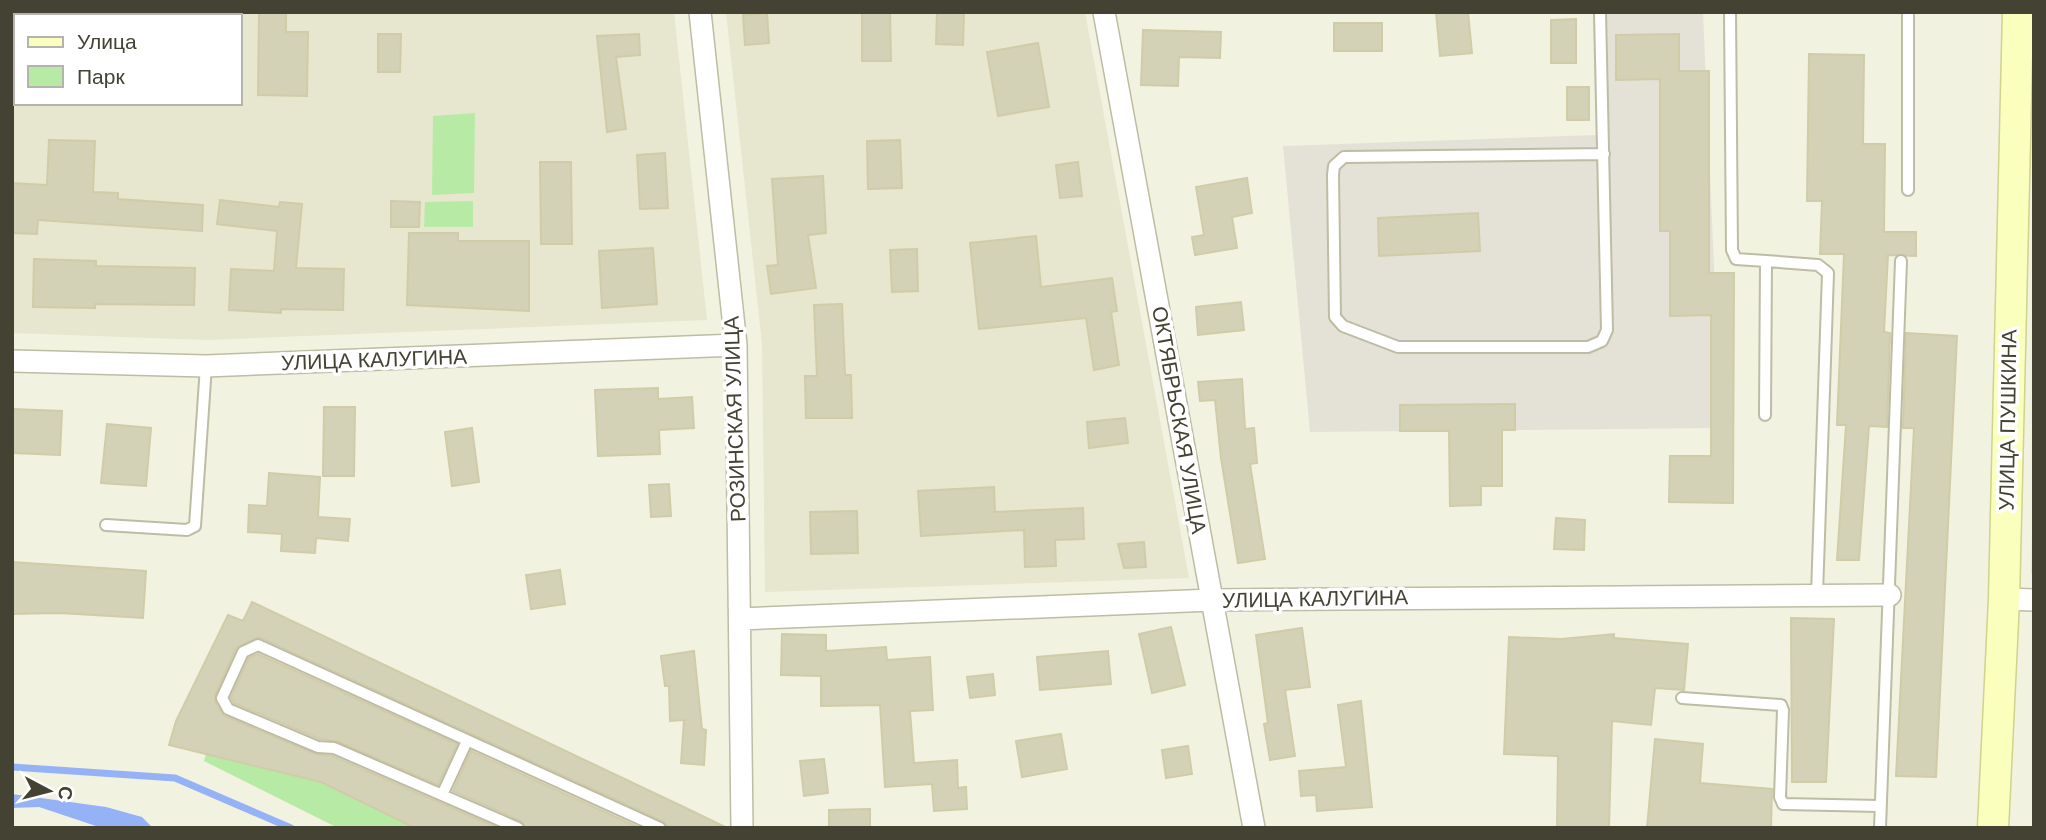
<svg xmlns="http://www.w3.org/2000/svg" width="2046" height="840" viewBox="0 0 2046 840" font-family="Helvetica,sans-serif">
<rect width="100%" height="100%" fill="#f2f2e1"/>
<path fill="#e7e6ce" fill-rule="evenodd" d="M 12,12 L 674,12 L 707,320 L 207,340 L 12,333 ZM 16,16 L 240,16 L 240,103 L 16,103 Z
M 726,12 L 1085,12 L 1189,578 L 765,592 L 762,344 Z
M 2034,440 L 2034,574 L 2031,574 Z"/>
<path fill="#e4e2d7" d="M 1649,12 L 1703,12 L 1721,428 L 1310,432 L 1283,146 L 1596,135 L 1593,15 Z"/>
<path fill="#b7eba5" d="M 475,113 L 474,193 L 432,195 L 433,116 Z
M 473,201 L 473,227 L 424,227 L 425,202 Z
M 206,754 L 321,782 L 415,828 L 338,828 L 204,761 Z"/>
<path fill="#96b2f6" d="M 12,794 L 106,807 L 142,817 L 152,827 L 102,828 L 39,807 L 12,808 Z"/>
<g fill="none" stroke-linecap="round" stroke-linejoin="round">
<path stroke="#96b2f6" stroke-width="7" d="M 12,767 L 175,778 L 291,828"/>
</g>
<path fill="#d4d2b6" stroke="#d0cca8" stroke-width="2" d="M 259,12 L 286,12 L 286,32 L 308,32 L 307,96 L 258,95 Z
M 890,12 L 891,61 L 862,61 L 862,13 Z
M 937,12 L 964,12 L 963,45 L 936,44 Z
M 1436,12 L 1468,12 L 1472,53 L 1440,56 Z
M 767,13 L 769,43 L 745,45 L 743,15 Z
M 1576,19 L 1576,63 L 1551,63 L 1551,20 Z
M 1334,23 L 1382,23 L 1382,51 L 1334,51 Z
M 1143,30 L 1221,32 L 1220,58 L 1179,57 L 1178,86 L 1141,85 Z
M 378,34 L 401,34 L 400,72 L 378,72 Z
M 639,34 L 640,55 L 616,57 L 626,129 L 607,132 L 597,36 Z
M 1679,34 L 1679,71 L 1709,71 L 1709,273 L 1734,273 L 1733,503 L 1669,502 L 1670,456 L 1711,456 L 1711,315 L 1670,316 L 1670,231 L 1660,231 L 1660,79 L 1616,80 L 1616,35 Z
M 1038,43 L 1049,107 L 998,116 L 987,52 Z
M 1809,54 L 1864,55 L 1863,144 L 1885,144 L 1884,232 L 1916,232 L 1916,256 L 1888,255 L 1884,332 L 1890,333 L 1887,427 L 1869,426 L 1859,560 L 1837,560 L 1846,425 L 1837,425 L 1844,254 L 1820,254 L 1822,201 L 1807,201 Z
M 1567,87 L 1589,87 L 1589,120 L 1567,120 Z
M 49,140 L 95,141 L 93,192 L 118,193 L 118,199 L 203,205 L 202,231 L 38,220 L 37,234 L 12,233 L 12,183 L 47,185 Z
M 900,140 L 902,188 L 868,189 L 867,141 Z
M 665,153 L 668,208 L 640,209 L 637,155 Z
M 540,162 L 571,162 L 572,244 L 541,244 Z
M 1078,162 L 1082,196 L 1060,198 L 1056,165 Z
M 823,176 L 826,233 L 808,235 L 816,288 L 771,294 L 767,266 L 778,265 L 772,179 Z
M 1247,178 L 1252,213 L 1232,217 L 1237,248 L 1195,255 L 1192,237 L 1204,235 L 1196,187 Z
M 220,200 L 279,207 L 280,202 L 302,204 L 296,268 L 344,269 L 343,310 L 281,309 L 281,313 L 229,310 L 231,269 L 274,271 L 277,231 L 217,224 Z
M 391,201 L 420,202 L 419,227 L 391,227 Z
M 1478,213 L 1480,251 L 1379,256 L 1378,218 Z
M 409,233 L 458,233 L 458,241 L 529,241 L 529,311 L 407,305 Z
M 1036,236 L 1041,287 L 1112,278 L 1117,311 L 1111,312 L 1119,365 L 1094,370 L 1086,318 L 979,329 L 970,243 Z
M 653,248 L 657,304 L 602,308 L 599,251 Z
M 917,249 L 918,291 L 892,292 L 890,250 Z
M 34,259 L 96,261 L 96,266 L 195,268 L 194,305 L 95,304 L 95,308 L 33,307 Z
M 1241,302 L 1244,330 L 1198,335 L 1196,307 Z
M 842,304 L 845,375 L 851,375 L 852,418 L 806,418 L 805,376 L 817,376 L 814,305 Z
M 1906,333 L 1957,336 L 1936,777 L 1896,776 L 1914,428 L 1903,428 Z
M 1242,379 L 1245,429 L 1254,428 L 1257,463 L 1250,464 L 1265,559 L 1238,563 L 1221,458 L 1215,400 L 1200,401 L 1198,382 Z
M 658,388 L 658,399 L 692,397 L 694,428 L 659,430 L 660,454 L 598,456 L 595,390 Z
M 1515,404 L 1515,430 L 1502,430 L 1502,486 L 1481,486 L 1481,505 L 1450,506 L 1449,431 L 1400,431 L 1400,405 Z
M 324,407 L 355,407 L 354,476 L 323,476 Z
M 12,409 L 62,411 L 60,455 L 12,453 Z
M 1125,418 L 1128,443 L 1089,448 L 1087,422 Z
M 107,424 L 151,428 L 146,486 L 101,483 Z
M 472,428 L 479,482 L 452,486 L 445,432 Z
M 269,473 L 320,477 L 318,517 L 350,519 L 348,541 L 316,538 L 315,553 L 281,551 L 282,534 L 248,532 L 249,505 L 267,506 Z
M 669,484 L 671,516 L 651,517 L 649,485 Z
M 994,487 L 995,512 L 1083,508 L 1084,539 L 1055,540 L 1056,566 L 1025,567 L 1024,530 L 921,536 L 918,491 Z
M 857,511 L 858,553 L 811,554 L 810,512 Z
M 1556,518 L 1585,520 L 1584,550 L 1554,549 Z
M 1144,542 L 1146,567 L 1124,568 L 1118,544 Z
M 12,562 L 146,571 L 143,618 L 59,613 L 12,614 Z
M 560,570 L 565,604 L 531,609 L 526,575 Z
M 252,602 L 690,810 L 727,828 L 668,828 L 663,821 L 259,637 L 236,648 L 215,695 L 215,702 L 224,716 L 315,754 L 332,756 L 498,828 L 415,828 L 321,782 L 169,745 L 176,721 L 228,615 L 243,621 Z
M 1791,618 L 1834,619 L 1826,782 L 1792,782 Z
M 1171,627 L 1185,685 L 1152,693 L 1139,634 Z
M 1302,628 L 1310,687 L 1285,690 L 1295,756 L 1270,760 L 1264,724 L 1268,723 L 1256,635 Z
M 782,634 L 826,635 L 826,651 L 886,647 L 887,660 L 930,657 L 933,710 L 910,711 L 914,763 L 957,760 L 958,788 L 966,787 L 967,809 L 934,811 L 932,784 L 885,787 L 880,705 L 821,706 L 821,676 L 781,675 Z
M 1614,634 L 1614,638 L 1688,644 L 1684,690 L 1655,688 L 1651,725 L 1612,721 L 1609,828 L 1557,828 L 1558,756 L 1504,754 L 1509,637 L 1561,639 Z
M 694,651 L 702,729 L 706,730 L 704,765 L 681,763 L 684,720 L 670,721 L 669,686 L 665,686 L 661,656 Z
M 1108,651 L 1111,684 L 1040,690 L 1037,657 Z
M 258,654 L 457,744 L 438,785 L 337,741 L 320,739 L 234,703 L 231,698 L 249,658 Z
M 993,674 L 995,695 L 970,698 L 967,677 Z
M 1361,701 L 1372,807 L 1317,811 L 1316,795 L 1301,796 L 1299,771 L 1346,767 L 1338,705 Z
M 1061,734 L 1067,769 L 1022,777 L 1016,741 Z
M 1655,739 L 1703,744 L 1700,783 L 1772,789 L 1771,828 L 1647,828 Z
M 1188,746 L 1192,774 L 1166,778 L 1162,750 Z
M 471,751 L 640,828 L 526,828 L 521,821 L 453,791 Z
M 824,759 L 828,793 L 804,796 L 800,761 Z
M 870,809 L 870,828 L 829,828 L 829,810 Z"/>
<g fill="none" stroke-linecap="round" stroke-linejoin="round">
<defs>
<path id="lane" d="M 1600,12 L 1607,330 L 1602,341 L 1588,347 L 1398,347 L 1343,326 L 1335,317 L 1333,175 L 1334,166 L 1344,157 L 1604,154
M 1730,12 L 1732,250 L 1736,259 L 1766,261 L 1765,415
M 1908,12 L 1908,190
M 56,16 L 56,12
M 118,16 L 119,12
M 1766,261 L 1818,265 L 1828,273 L 1817,594
M 106,525 L 187,530 L 195,526 L 206,366
M 1682,698 L 1781,705 L 1783,710 L 1780,797 L 1783,804 L 1880,806
M 442,795 L 467,741
M 518,828 L 334,748 L 318,747 L 228,709 L 222,698 L 243,652 L 258,645 L 660,828
M 1880,828 L 1901,261"/>
<path id="street" d="M 700,12 L 736,345 L 742,828
M 1104,12 L 1254,828
M 12,361 L 206,366 L 736,345
M 2004,599 L 2034,600
M 740,619 L 1212,600 L 1890,595"/>
<path id="secondary" d="M 1993,828 L 2004,599 L 2018,12"/>
</defs>
<use href="#lane" stroke="#bebca4" stroke-width="14"/>
<use href="#street" stroke="#bebca4" stroke-width="24"/>
<use href="#secondary" stroke="#d0d38a" stroke-width="33"/>
<use href="#lane" stroke="#fff" stroke-width="10"/>
<use href="#street" stroke="#fff" stroke-width="21"/>
<use href="#secondary" stroke="#fbffbe" stroke-width="30"/>
</g>
<g text-anchor="middle" stroke-width="7" stroke-linejoin="round" paint-order="stroke">
<g font-size="21" fill="#444232" stroke="#fff">
<text transform="translate(374 360) rotate(-2)" y="7">УЛИЦА КАЛУГИНА</text>
<text transform="translate(735 419) rotate(-92)" y="7">РОЗИНСКАЯ УЛИЦА</text>
<text transform="translate(1179 420) rotate(80)" y="7">ОКТЯБРЬСКАЯ УЛИЦА</text>
<text transform="translate(2008 420) rotate(-89)" y="7">УЛИЦА ПУШКИНА</text>
<text transform="translate(1315 599) rotate(-1)" y="7">УЛИЦА КАЛУГИНА</text>
</g>
</g>
<rect width="2046" height="840" fill="none" stroke="#444232" stroke-width="28"/>
<rect x="14" y="14" width="228" height="91" fill="#ffffff" stroke="#b4b3ad" stroke-width="2"/>
<rect x="28" y="37" width="35" height="10" fill="#fbffbe" stroke="#b4b3ad" stroke-width="2"/>
<text x="77" y="49" font-size="21" fill="#444232">Улица</text>
<rect x="28" y="66" width="35" height="21" fill="#b7eba5" stroke="#b4b3ad" stroke-width="2"/>
<text x="77" y="84" font-size="21" fill="#444232">Парк</text>
<g transform="translate(49 791) rotate(97)" stroke="#ffffff" stroke-width="5" paint-order="stroke">
<path d="M0-5L12 26L0 18L-12 26Z" fill="#444232"/>
<text y="-10" font-size="19" font-weight="bold" text-anchor="middle" fill="#444232">С</text>
</g>
</svg>
